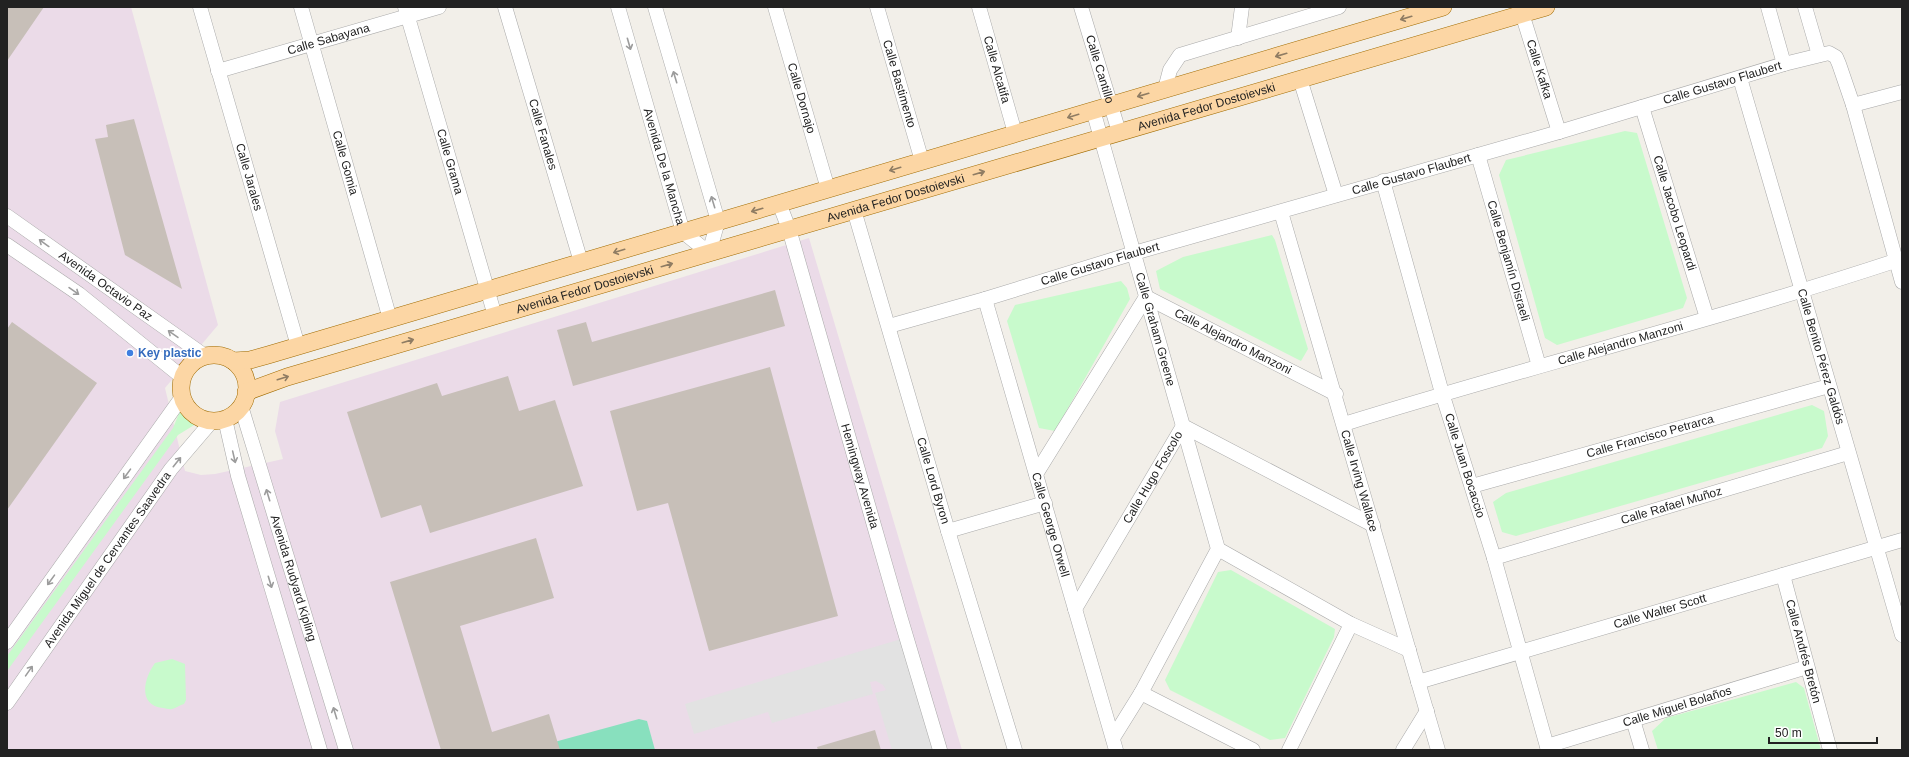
<svg xmlns="http://www.w3.org/2000/svg" width="1909" height="757" viewBox="0 0 1909 757" font-family="Arial,sans-serif">
<rect width="100%" height="100%" fill="#f2efe9"/>
<path fill="#ebdbe8" d="M 7,7 L 131,7 L 218,325 L 165,388 L 185,471 L 201,475 L 215,474 L 283,459 L 275,431 L 280,402 L 809,238 L 962,750 L 7,750 Z"/>
<path fill="#c8facc" d="M 1625,131 L 1637,133 L 1687,298 L 1683,308 L 1557,345 L 1545,338 L 1499,175 L 1506,160 Z
M 1272,235 L 1275,240 L 1308,349 L 1301,361 L 1160,289 L 1156,271 L 1183,257 Z
M 1121,281 L 1127,288 L 1130,299 L 1055,431 L 1039,428 L 1007,321 L 1015,305 Z
M 1812,405 L 1824,411 L 1828,436 L 1822,448 L 1516,536 L 1502,532 L 1493,502 L 1506,493 Z
M 182,406 L 188,416 L 199,422 L 178,435 L 7,671 L 7,656 L 173,428 Z
M 1231,570 L 1335,629 L 1334,637 L 1285,738 L 1270,740 L 1170,690 L 1165,680 L 1218,572 Z
M 172,659 L 185,664 L 186,700 L 184,704 C 180,705 176,708 172,709 C 169,710 166,708 163,708 C 137,705 144,678 155,663 Z
M 1796,682 L 1804,688 L 1821,750 L 1658,750 L 1652,731 L 1666,718 Z"/>
<path fill="#88e0be" d="M 639,719 L 647,721 L 655,750 L 544,750 L 547,744 Z"/>
<path fill="#e2e2e2" d="M 901,639 L 934,750 L 892,750 L 875,693 L 886,690 L 883,685 L 876,681 L 870,682 L 873,694 L 772,723 L 768,712 L 694,734 L 685,704 Z"/>
<path fill="#c7bfb8" d="M 7,7 L 44,7 L 7,61 Z
M 134,119 L 182,289 L 125,255 L 95,139 L 108,137 L 106,125 Z
M 775,290 L 785,326 L 573,386 L 557,330 L 586,322 L 592,342 Z
M 12,322 L 97,383 L 7,510 L 7,329 Z
M 770,367 L 838,616 L 709,651 L 668,503 L 637,511 L 610,411 Z
M 508,376 L 519,411 L 555,400 L 583,486 L 430,533 L 421,505 L 381,518 L 347,412 L 437,383 L 442,396 Z
M 536,538 L 554,598 L 460,626 L 492,732 L 549,714 L 560,750 L 441,750 L 390,582 Z
M 875,730 L 881,750 L 818,750 L 817,747 Z"/>
<g fill="none" stroke-linecap="round" stroke-linejoin="round">
<defs>
<g id="minor">
<path id="s1" d="M 200,7 L 298,346"/>
<path id="s2" d="M 301,7 L 390,319"/>
<path id="s3" d="M 405,7 L 495,316"/>
<path id="s4" d="M 505,7 L 581,262"/>
<path id="s5" d="M 618,7 L 683,232 L 709,253 L 718,221 L 655,7"/>
<path id="s6" d="M 775,7 L 828,189"/>
<path id="s7" d="M 877,7 L 922,161"/>
<path id="s8" d="M 979,7 L 1015,133"/>
<path id="s9" d="M 1081,7 L 1119,132"/>
<path id="s10" d="M 1520,7 L 1559,132"/>
<path d="M 1768,7 L 1784,64"/>
<path d="M 1805,7 L 1819,55"/>
<path d="M 1238,38 L 1242,7"/>
<path id="s11" d="M 218,71 L 439,7"/>
<path id="s12" d="M 1740,78 L 1902,635"/>
<path d="M 1300,79 L 1336,195"/>
<path d="M 1165,89 L 1170,70 L 1180,55 L 1339,7"/>
<path d="M 1853,105 L 1902,92"/>
<path id="s13" d="M 1642,107 L 1707,318"/>
<path id="s14" d="M 1093,110 L 1218,549 L 1141,693 L 1113,738"/>
<path id="s15" d="M 1478,155 L 1539,366"/>
<path id="s16" d="M 1383,181 L 1442,393 L 1494,558 L 1548,750"/>
<path id="s17" d="M 779,203 L 789,229 L 900,616 L 940,750"/>
<path id="s18" d="M 854,210 L 948,531 L 1015,750"/>
<path id="s19" d="M 1281,212 L 1438,750"/>
<path id="s20" d="M 7,216 L 205,356"/>
<path d="M 7,245 L 79,294 L 182,377"/>
<path id="s21" d="M 985,299 L 1116,750"/>
<path id="s22" d="M 889,326 L 985,299 L 1134,253 L 1559,132 L 1784,64 L 1829,53 L 1836,57 L 1839,64 L 1853,105 L 1902,282"/>
<path id="s23" d="M 241,406 L 346,750"/>
<path d="M 225,419 L 238,476 L 320,750"/>
<path id="s24" d="M 1344,424 C 1527,367 1713,321 1895,261"/>
<path id="s25" d="M 1036,474 L 1146,297 L 1336,394"/>
<path id="s26" d="M 1472,486 L 1829,386"/>
<path d="M 948,531 L 1045,503"/>
<path d="M 1218,549 L 1351,624 L 1409,650"/>
<path id="s27" d="M 1494,558 L 1848,453"/>
<path id="s28" d="M 1783,575 L 1830,750"/>
<path id="s29" d="M 1075,609 L 1183,426 L 1373,525"/>
<path d="M 7,642 L 182,397"/>
<path id="s30" d="M 1418,682 L 1902,540"/>
<path d="M 1141,693 L 1253,750"/>
<path id="s31" d="M 7,703 L 171,469 L 212,421"/>
<path d="M 1633,720 L 1642,750"/>
<path id="s32" d="M 1547,746 L 1807,667"/>
<path d="M 1289,750 L 1351,624"/>
<path d="M 1403,750 L 1427,711"/>
</g>
<g id="major">
<circle cx="214" cy="388" r="33"/>
<path d="M 233,361 L 250,360 L 268,355 L 1443,7"/>
<path id="s33" d="M 246,392 L 287,377 L 1546,7"/>
</g>
</defs>
<use href="#minor" stroke="#a9a9a9" stroke-width="15"/>
<use href="#major" stroke="#a06b00" stroke-width="18"/>
<use href="#minor" stroke="#fff" stroke-width="14"/>
<use href="#major" stroke="#fcd6a4" stroke-width="17"/>
</g>
<defs><path id="oneway-shaft" d="M-6 0H5M1.5-3L5.5 0L1.5 3" fill="none" stroke-width="1.6" stroke-linecap="round" stroke-linejoin="round"/></defs>
<g stroke="#8f7c63">
<use href="#oneway-shaft" transform="translate(1406 18) rotate(164)"/>
<use href="#oneway-shaft" transform="translate(1281 55) rotate(164)"/>
<use href="#oneway-shaft" transform="translate(1143 95) rotate(164)"/>
<use href="#oneway-shaft" transform="translate(1073 116) rotate(163)"/>
<use href="#oneway-shaft" transform="translate(895 169) rotate(163)"/>
<use href="#oneway-shaft" transform="translate(979 173) rotate(-16)"/>
<use href="#oneway-shaft" transform="translate(757 210) rotate(164)"/>
<use href="#oneway-shaft" transform="translate(619 251) rotate(163)"/>
<use href="#oneway-shaft" transform="translate(667 265) rotate(-16)"/>
<use href="#oneway-shaft" transform="translate(408 341) rotate(-16)"/>
<use href="#oneway-shaft" transform="translate(283 378) rotate(-17)"/>
</g>
<g stroke="#9c9c9c">
<use href="#oneway-shaft" transform="translate(629 44) rotate(74)"/>
<use href="#oneway-shaft" transform="translate(675 77) rotate(-107)"/>
<use href="#oneway-shaft" transform="translate(713 202) rotate(-107)"/>
<use href="#oneway-shaft" transform="translate(44 243) rotate(-144)"/>
<use href="#oneway-shaft" transform="translate(74 291) rotate(35)"/>
<use href="#oneway-shaft" transform="translate(173 334) rotate(-145)"/>
<use href="#oneway-shaft" transform="translate(234 457) rotate(77)"/>
<use href="#oneway-shaft" transform="translate(177 462) rotate(-51)"/>
<use href="#oneway-shaft" transform="translate(127 474) rotate(126)"/>
<use href="#oneway-shaft" transform="translate(268 495) rotate(-107)"/>
<use href="#oneway-shaft" transform="translate(51 580) rotate(126)"/>
<use href="#oneway-shaft" transform="translate(270 582) rotate(73)"/>
<use href="#oneway-shaft" transform="translate(29 671) rotate(-55)"/>
<use href="#oneway-shaft" transform="translate(335 713) rotate(-107)"/>
</g>
<circle fill="#3f7fe0" stroke="#fff" stroke-width="1.5" cx="130" cy="353" r="4"/>
<g text-anchor="middle" stroke-width="3.5" stroke-linejoin="round" paint-order="stroke">
<g font-size="12" fill="#222" stroke="#fff">
<text dy="4" stroke="none"><textPath href="#s11" startOffset="115">Calle Sabayana</textPath></text>
<text dy="4" stroke="none"><textPath href="#s10" startOffset="65">Calle Kafka</textPath></text>
<text dy="4" stroke="none"><textPath href="#s8" startOffset="65">Calle Alcatifa</textPath></text>
<text dy="4" stroke="none"><textPath href="#s9" startOffset="65">Calle Cantillo</textPath></text>
<text dy="4" stroke="none"><textPath href="#s22" startOffset="868">Calle Gustavo Flaubert</textPath></text>
<text dy="4" stroke="none"><textPath href="#s7" startOffset="80">Calle Bastimento</textPath></text>
<text dy="4" stroke="none"><textPath href="#s6" startOffset="95">Calle Dornajo</textPath></text>
<text dy="4" stroke="none"><textPath href="#s33" startOffset="1002">Avenida Fedor Dostoievski</textPath></text>
<text dy="4" stroke="none"><textPath href="#s4" startOffset="133">Calle Fanales</textPath></text>
<text dy="4" stroke="none"><textPath href="#s3" startOffset="161">Calle Grama</textPath></text>
<text dy="4" stroke="none"><textPath href="#s2" startOffset="162">Calle Gomia</textPath></text>
<text dy="4" stroke="none"><textPath href="#s5" startOffset="166">Avenida De la Mancha</textPath></text>
<text dy="4" stroke="none"><textPath href="#s22" startOffset="544">Calle Gustavo Flaubert</textPath></text>
<text dy="4" stroke="none"><textPath href="#s1" startOffset="177">Calle Jarales</textPath></text>
<text dy="4" stroke="none"><textPath href="#s33" startOffset="678">Avenida Fedor Dostoievski</textPath></text>
<text dy="4" stroke="none"><textPath href="#s13" startOffset="111">Calle Jacobo Leopardi</textPath></text>
<text dy="4" stroke="none"><textPath href="#s15" startOffset="110">Calle Benjamín Disraeli</textPath></text>
<text dy="4" stroke="none"><textPath href="#s22" startOffset="220">Calle Gustavo Flaubert</textPath></text>
<text dy="4" stroke="none"><textPath href="#s20" startOffset="121">Avenida Octavio Paz</textPath></text>
<text dy="4" stroke="none"><textPath href="#s33" startOffset="354">Avenida Fedor Dostoievski</textPath></text>
<text dy="4" stroke="none"><textPath href="#s14" startOffset="228">Calle Graham Greene</textPath></text>
<text dy="4" stroke="none"><textPath href="#s25" startOffset="306">Calle Alejandro Manzoni</textPath></text>
<text dy="4" stroke="none"><textPath href="#s24" startOffset="288">Calle Alejandro Manzoni</textPath></text>
<text dy="4" stroke="none"><textPath href="#s12" startOffset="290">Calle Benito Pérez Galdós</textPath></text>
<text dy="4" stroke="none"><textPath href="#s26" startOffset="185">Calle Francisco Petrarca</textPath></text>
<text dy="4" stroke="none"><textPath href="#s16" startOffset="296">Calle Juan Bocaccio</textPath></text>
<text dy="4" stroke="none"><textPath href="#s17" startOffset="285">Hemingway Avenida</textPath></text>
<text dy="4" stroke="none"><textPath href="#s29" startOffset="153">Calle Hugo Foscolo</textPath></text>
<text dy="4" stroke="none"><textPath href="#s18" startOffset="282">Calle Lord Byron</textPath></text>
<text dy="4" stroke="none"><textPath href="#s19" startOffset="280">Calle Irving Wallace</textPath></text>
<text dy="4" stroke="none"><textPath href="#s27" startOffset="185">Calle Rafael Muñoz</textPath></text>
<text dy="4" stroke="none"><textPath href="#s21" startOffset="235">Calle George Orwell</textPath></text>
<text dy="4" stroke="none"><textPath href="#s31" startOffset="175">Avenida Miguel de Cervantes Saavedra</textPath></text>
<text dy="4" stroke="none"><textPath href="#s23" startOffset="180">Avenida Rudyard Kipling</textPath></text>
<text dy="4" stroke="none"><textPath href="#s30" startOffset="252">Calle Walter Scott</textPath></text>
<text dy="4" stroke="none"><textPath href="#s28" startOffset="79">Calle Andrés Bretón</textPath></text>
<text dy="4" stroke="none"><textPath href="#s32" startOffset="136">Calle Miguel Bolaños</textPath></text>
</g>
<g font-size="12" font-weight="bold" fill="#366cbe" stroke="#fff" text-anchor="start">
<text x="138" y="357">Key plastic</text>
</g>
</g>
<rect width="1909" height="757" fill="none" stroke="#222222" stroke-width="16"/>
<path d="M1769 737v6h108v-6" fill="none" stroke="#222222" stroke-width="2"/>
<text x="1775" y="737" font-size="12" fill="#222222" stroke="#ffffff" stroke-width="3" paint-order="stroke">50 m</text>
</svg>
